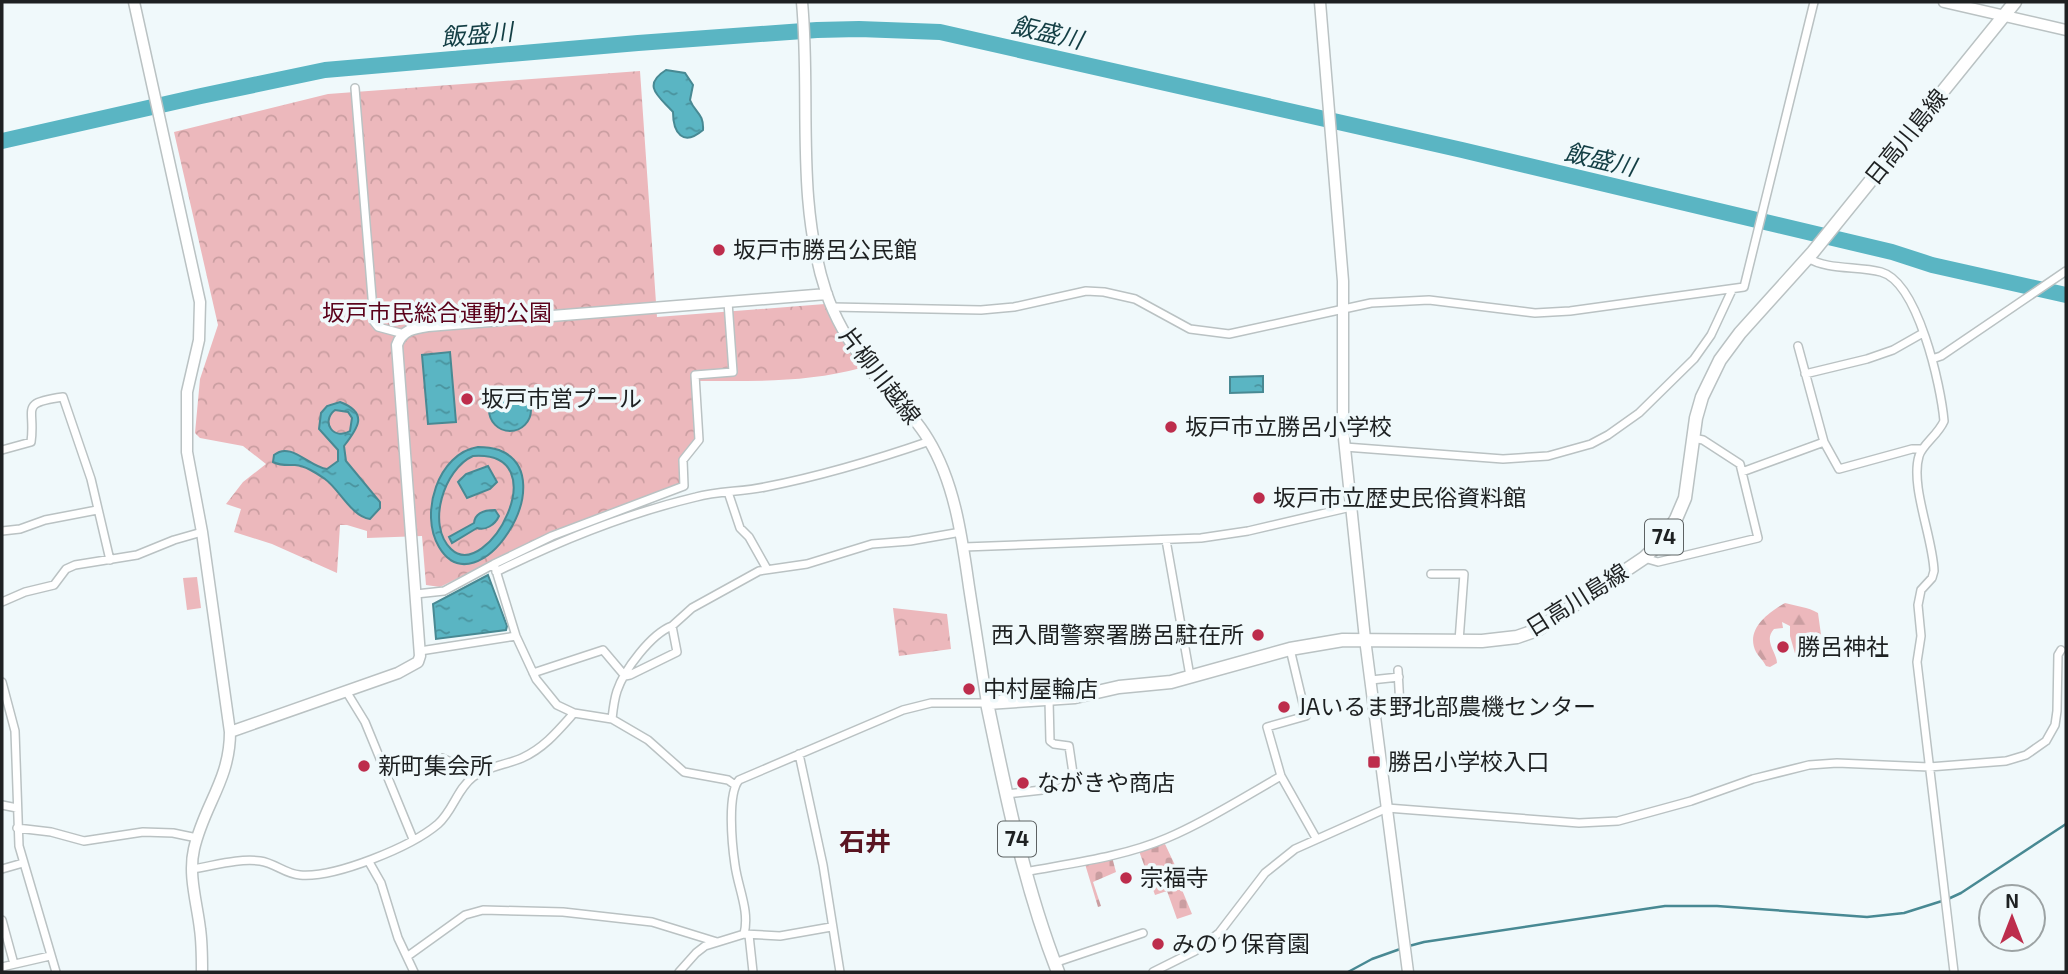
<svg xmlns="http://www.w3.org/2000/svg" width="2068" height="974" viewBox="0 0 2068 974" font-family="'Exo 2','Noto Sans JP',sans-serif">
<defs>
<pattern id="forest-firs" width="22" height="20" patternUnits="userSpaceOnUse" patternTransform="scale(1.75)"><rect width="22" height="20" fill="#ecb8bc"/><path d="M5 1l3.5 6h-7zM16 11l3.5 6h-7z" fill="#ca9ea1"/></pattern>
<pattern id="cemetery-stones" width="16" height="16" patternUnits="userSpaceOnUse" patternTransform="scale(1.75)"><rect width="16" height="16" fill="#ecb8bc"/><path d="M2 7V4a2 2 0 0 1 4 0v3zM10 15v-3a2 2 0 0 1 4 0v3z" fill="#ca9ea1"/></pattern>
<pattern id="park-crowns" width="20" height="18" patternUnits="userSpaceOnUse" patternTransform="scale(1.75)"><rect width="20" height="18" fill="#ecb8bc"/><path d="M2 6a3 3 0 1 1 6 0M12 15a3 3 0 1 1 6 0" fill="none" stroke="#ca9ea1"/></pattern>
<pattern id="water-ripples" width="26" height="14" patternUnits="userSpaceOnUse" patternTransform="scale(1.75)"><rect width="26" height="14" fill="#5ab5c3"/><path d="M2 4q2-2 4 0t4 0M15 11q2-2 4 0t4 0" fill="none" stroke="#4a939e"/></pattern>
</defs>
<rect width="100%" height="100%" fill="#f0f9fb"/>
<path fill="#ecb8bc" d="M 197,577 L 201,608 L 187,610 L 183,578 Z"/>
<path fill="url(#forest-firs)" d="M 1785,603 C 1796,606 1808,607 1818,613 L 1822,642 L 1817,653 L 1809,650 L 1799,658 L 1796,657 L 1790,636 L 1790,626 L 1782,622 L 1783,628 L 1774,629 C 1763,641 1777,652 1777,663 L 1770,667 L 1766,666 C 1763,660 1759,657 1756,652 C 1745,630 1767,613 1785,603 Z"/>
<path fill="url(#cemetery-stones)" d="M 1165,844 L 1182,880 L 1183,883 L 1180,885 L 1192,914 L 1177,919 L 1167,891 L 1155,895 L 1139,851 Z
M 1112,857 L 1116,872 L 1093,882 L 1101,906 L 1098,907 L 1085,864 Z"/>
<path fill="url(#park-crowns)" d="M 640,71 L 657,317 L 825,304 L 836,329 L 861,368 C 806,383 750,381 693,381 L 697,439 L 680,459 L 682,485 L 546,535 L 440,587 L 426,585 L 422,536 L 367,538 L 367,531 L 347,525 L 340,525 L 337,573 L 272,544 L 234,532 L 241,509 L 226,504 L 243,482 L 266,464 L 243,446 L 200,438 L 195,433 L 200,379 L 218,325 L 174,132 L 328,94 Z
M 893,608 L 947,614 L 951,649 L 899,656 Z"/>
<path fill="url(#water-ripples)" stroke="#488993" stroke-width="2" fill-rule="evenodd" d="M 666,70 L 685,73 L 693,85 L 690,100 C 695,113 704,113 703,130 C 683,147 673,133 673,112 C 661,98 640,86 666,70 Z
M 450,352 L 456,422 L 428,424 L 422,355 Z
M 1263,376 L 1263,392 L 1230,393 L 1230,377 Z
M489 410a21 21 0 1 1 42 0a21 21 0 1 1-42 0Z
M 340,402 C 369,413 358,428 344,446 L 346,461 L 380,502 L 380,508 L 370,519 C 351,516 340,490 325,479 C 316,473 306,466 295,465 C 287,465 281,466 273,462 L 274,455 C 291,441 309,467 327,469 L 338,461 L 338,450 L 319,429 L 321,413 L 327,406 ZM 335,410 L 348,412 L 352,418 L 350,431 C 334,441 320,422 335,410 Z
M 478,447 C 485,447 493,448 499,450 C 566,476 477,611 439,547 C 419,514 438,453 478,447 ZM 473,456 C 559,450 487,584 451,549 C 426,525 444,469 473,456 Z
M 488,466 L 497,482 L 490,489 L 467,498 L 458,482 L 466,474 Z
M 495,510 L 499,516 C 495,525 485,531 477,528 L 452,543 L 449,537 L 474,523 C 475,513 485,510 495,510 Z
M 488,575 L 507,626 L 506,630 L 436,639 L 433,604 Z"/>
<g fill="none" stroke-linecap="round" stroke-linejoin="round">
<path stroke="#488993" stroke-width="2.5" d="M 1948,899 L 1961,893 L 2066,824
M 1409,946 L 1424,942 L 1665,906 L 1717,906 L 1867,917 L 1904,913 L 1942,901
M 1348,972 L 1372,959 L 1403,948"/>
<path stroke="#5ab5c3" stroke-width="16" d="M 2,141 L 201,96 L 325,70 L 638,43 L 817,30 L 859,29 L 940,32 L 1462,150 L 1892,252 L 1932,265 L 2066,295"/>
<defs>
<path id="street" d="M 355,88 L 374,322 L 378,327 L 404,334
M 1808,258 C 1827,270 1857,266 1881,272 C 1918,282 1941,386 1944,421 C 1938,435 1922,445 1919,456 C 1910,486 1933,538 1934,571 L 1932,578 L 1921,590 L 1918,605 L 1921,636 L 1917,662 L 1954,972
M 832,307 L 981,310 L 1014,307 L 1086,291 L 1104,292 L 1135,299 L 1190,329 L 1229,334 L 1371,303 L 1429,300 L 1535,313 L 1570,311 L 1744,287 L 1814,2
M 1798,346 L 1824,442 L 1839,469 L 1912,449 L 1922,449
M 1932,359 L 1941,356 L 2066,271
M 1805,374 L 1867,359 L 1893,350 L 1923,333
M 1345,447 L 1503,459 L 1548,456 L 1591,444 L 1608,435 L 1639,413 L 1694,359 L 1711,335 L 1732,290
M 2,450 L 31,442 C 36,408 18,403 63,397 L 91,479 L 110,560
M 1742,472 L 1824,442
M 728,492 L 740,528 L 749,537 L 767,569
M 2,531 L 20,529 L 45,520 L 97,510
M 1166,540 L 1190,676
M 964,547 L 1201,538 L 1248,531 L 1351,507
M 1644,558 L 1658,562 L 1758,538 L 1740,464 L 1703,440 L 1693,438
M 494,564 L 552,536 L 684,486 L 683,460 L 699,440 L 695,375 L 733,372 L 728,302
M 496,572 C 557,542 629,513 696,497 C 718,491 742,492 765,487 C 821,476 875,460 930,441
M 1431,574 L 1464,574 L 1459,641
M 416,594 L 444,591 L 494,564 L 516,636 L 536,679 L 557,705 L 574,713 L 612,719 L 648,740 L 684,772 L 728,780 L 735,785
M 2,602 L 25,592 L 54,585 L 66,569 L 75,565 L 137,555 L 174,540 L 202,532
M 420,651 L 516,636
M 533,673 L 603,650 L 625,676 L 630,675 L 677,652 L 672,626 L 692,608 L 759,571 L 807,564 L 872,544 L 910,541 L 961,532
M 1371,680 L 1399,677
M 2,682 L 15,731 L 19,846 L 56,972
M 346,691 L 365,722 L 413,839
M 1375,711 L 1400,707 L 1398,670
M 612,719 C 613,710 614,700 617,691 C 624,670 651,634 672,626
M 799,754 L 823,865 L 840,972
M 386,773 L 442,758 L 477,774
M 1281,776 L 1267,727 L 1306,716 L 1290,649
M 1006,794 L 1060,788 L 1074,780 L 1069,746 L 1054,744 L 1050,741 L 1049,700
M 2,805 L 17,808
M 17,828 L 51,832 L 84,841 L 143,832 L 173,833 L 197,838
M 369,862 L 381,883 L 398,938 L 414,972
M 2,869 L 23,863
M 192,869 C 213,866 238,858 260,861 C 275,863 285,874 300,875 C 335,878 411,847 438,824 C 453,811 457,789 473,777 C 488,766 506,765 522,758 C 544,748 558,731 574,713
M 1025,872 C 1072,863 1123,857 1167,838 C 1207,821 1244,797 1281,776 L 1316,838
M 2,920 L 14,964
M 744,934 C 750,911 738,888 735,865 C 732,845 727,794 739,780 L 903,710 L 931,703 L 987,703
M 749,935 L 753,972
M 408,956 L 465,915 L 483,910 L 563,912 L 652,922 L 717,942
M 1054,963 L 1143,933
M 2,967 L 50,956
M 679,972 L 696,953 L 705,946 L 744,934 L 780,936 L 831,927
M 1153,972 L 1195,951 L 1219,933 L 1265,873 L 1295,849 L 1387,808 L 1579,823 L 1618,821 L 1691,801 L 1753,779 L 1809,765 L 1837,763 L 1929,767 L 2006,761 L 2026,755 L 2046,741 L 2055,725 L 2057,711 L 2058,655 L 2061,650"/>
<path id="secondary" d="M 134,2 L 200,302 L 199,340 L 187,392 L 187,452 L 202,532 L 230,732 C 230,780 204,805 194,849 C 188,875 197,903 200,929 C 202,943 202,958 202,972
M 802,2 C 811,98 795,198 826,292 C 835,319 850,344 867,366 C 887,391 912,412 928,439 C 955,483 962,538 969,587 C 975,626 981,664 987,703
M 1320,2 L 1343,281 L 1343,429 L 1365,639 L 1408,972
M 1944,2 L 2066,30
M 230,732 L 398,673 L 418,662 L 420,656 L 397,345 C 402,330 414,328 428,326 L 827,294"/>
<path id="primary" d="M 1058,972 C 1024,885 1006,794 987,703 L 1075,697 L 1119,687 L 1171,682 L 1290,649 L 1343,640 L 1482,641 L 1517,637 L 1537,630 L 1644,558 L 1662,541 L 1676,519 L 1685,498 L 1696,418 L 1702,397 L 1720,360 L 1740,333 L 1813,252 L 2015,2"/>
</defs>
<use href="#street" stroke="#bac2c3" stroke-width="10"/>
<use href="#secondary" stroke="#bac2c3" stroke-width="13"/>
<use href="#primary" stroke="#bac2c3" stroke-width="15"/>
<use href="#street" stroke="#fff" stroke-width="7"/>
<use href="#secondary" stroke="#fff" stroke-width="10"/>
<use href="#primary" stroke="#fff" stroke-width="12"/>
</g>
<g fill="#bd2d4c" stroke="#f0f9fb" stroke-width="2.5">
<circle cx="719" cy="250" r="7"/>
<circle cx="467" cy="399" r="7"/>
<circle cx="1171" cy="427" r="7"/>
<circle cx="1259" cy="498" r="7"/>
<circle cx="1258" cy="635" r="7"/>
<circle cx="1783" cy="647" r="7"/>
<circle cx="969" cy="689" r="7"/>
<circle cx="1284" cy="707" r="7"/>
<rect x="1367" y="755" width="14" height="14" rx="3.5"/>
<circle cx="364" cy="766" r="7"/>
<circle cx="1023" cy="783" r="7"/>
<circle cx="1126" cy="878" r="7"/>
<circle cx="1158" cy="944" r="7"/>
</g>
<g text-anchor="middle" stroke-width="7" stroke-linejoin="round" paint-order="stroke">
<g fill="#f0f9fb" stroke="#5d6263" stroke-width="2">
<rect x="1645" y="519.5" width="38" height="35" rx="5"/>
<rect x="998" y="821.5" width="38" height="35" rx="5"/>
</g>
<g font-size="21" font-weight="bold" fill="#1e2122">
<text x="1664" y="544">74</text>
<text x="1017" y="846">74</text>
</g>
<g font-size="23" fill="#1e2122" stroke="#f0f9fb">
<text transform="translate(1906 137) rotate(-51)" y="8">日高川島線</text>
<text transform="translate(880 376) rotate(52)" y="8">片柳川越線</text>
<text transform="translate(1577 600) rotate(-32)" y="8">日高川島線</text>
</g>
<g font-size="23" fill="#1e2122" stroke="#f0f9fb" text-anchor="start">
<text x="733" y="258">坂戸市勝呂公民館</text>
<text x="481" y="407">坂戸市営プール</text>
<text x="1185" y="435">坂戸市立勝呂小学校</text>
<text x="1273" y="506">坂戸市立歴史民俗資料館</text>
<text x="1244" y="643" text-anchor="end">西入間警察署勝呂駐在所</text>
<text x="1797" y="655">勝呂神社</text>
<text x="983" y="697">中村屋輪店</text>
<text x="1298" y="715">JAいるま野北部農機センター</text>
<text x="1388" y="770">勝呂小学校入口</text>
<text x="378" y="774">新町集会所</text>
<text x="1037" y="791">ながきや商店</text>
<text x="1140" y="886">宗福寺</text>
<text x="1172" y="952">みのり保育園</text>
</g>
<g font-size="23" fill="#5b021b" stroke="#f0f9fb">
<text x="437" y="321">坂戸市民総合運動公園</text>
</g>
<g font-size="24" font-style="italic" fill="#133e44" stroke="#f0f9fb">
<text transform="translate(1047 33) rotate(13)" y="8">飯盛川</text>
<text transform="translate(477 35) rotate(-5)" y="8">飯盛川</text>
<text transform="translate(1600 160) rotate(13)" y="8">飯盛川</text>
</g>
<g font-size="26" font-weight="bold" fill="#5a1522" stroke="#f0f9fb">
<text x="865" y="851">石井</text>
</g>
</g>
<rect width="2068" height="974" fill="none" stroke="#1e2122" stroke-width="7"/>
<g transform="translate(2012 918)"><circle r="33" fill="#f0f9fb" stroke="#9ca3a4" stroke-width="2"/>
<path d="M0-5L12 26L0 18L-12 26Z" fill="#bd2d4c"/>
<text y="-10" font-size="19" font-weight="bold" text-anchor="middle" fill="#1e2122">N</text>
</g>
</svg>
